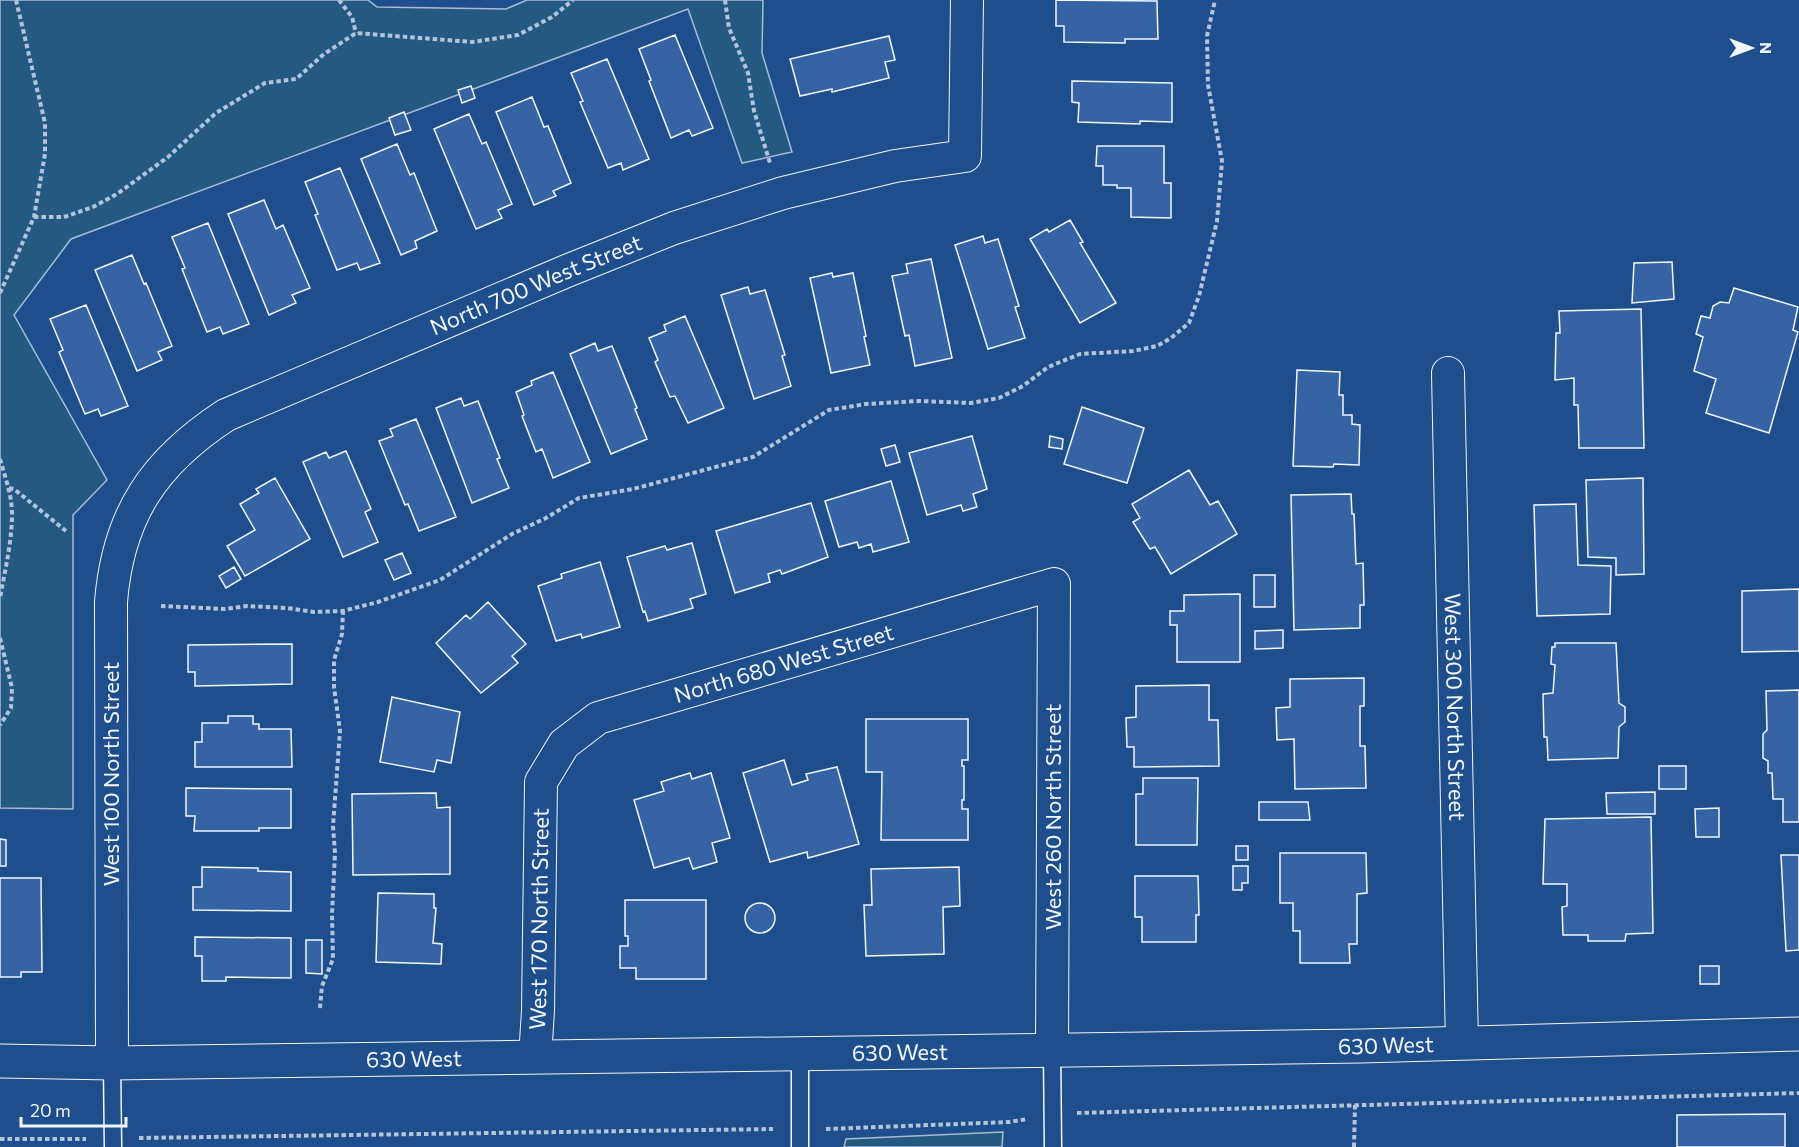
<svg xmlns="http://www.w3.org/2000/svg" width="1799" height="1147" viewBox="0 0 1799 1147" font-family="Commissioner,sans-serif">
<rect width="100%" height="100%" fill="#1f4e8c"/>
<path fill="#245a82" stroke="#a8bbd7" stroke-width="1.5" d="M 0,0 L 368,0 L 377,7 L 506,9 L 527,0 L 763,0 L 762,53 L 792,152 L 742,163 L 688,9 L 71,239 L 14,315 L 107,480 L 73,515 L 73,809 L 0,808 Z
M 1003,1132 L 1002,1147 L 844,1147 L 846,1139 Z"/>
<path fill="#3563a3" stroke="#f2f6ff" stroke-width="1.5" d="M 1056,0 L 1157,1 L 1158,39 L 1125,39 L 1125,43 L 1064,42 L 1064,26 L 1056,26 Z
M 675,35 L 713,128 L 692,136 L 689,130 L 671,138 L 649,81 L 651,80 L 639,49 Z
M 889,36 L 895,60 L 885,62 L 889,78 L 832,92 L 832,89 L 800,96 L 790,59 Z
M 607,59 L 649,159 L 623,170 L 621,163 L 608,168 L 580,102 L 583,101 L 571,73 Z
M 1072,81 L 1172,83 L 1172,122 L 1140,121 L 1140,124 L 1078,122 L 1079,103 L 1072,102 Z
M 471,86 L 475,98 L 462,103 L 458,90 Z
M 532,97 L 544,127 L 548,126 L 571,183 L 553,191 L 556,196 L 534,205 L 496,112 Z
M 404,112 L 411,130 L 395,135 L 389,118 Z
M 469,114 L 482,144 L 486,142 L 512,204 L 498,210 L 502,218 L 476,229 L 434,129 Z
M 397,144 L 410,175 L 414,173 L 437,231 L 415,241 L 417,248 L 401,255 L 361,159 Z
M 1097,146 L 1164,146 L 1164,183 L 1171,183 L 1171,218 L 1131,217 L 1131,188 L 1117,188 L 1117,185 L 1103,185 L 1103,166 L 1096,166 Z
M 340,168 L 380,263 L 360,270 L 357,263 L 337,270 L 315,215 L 318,214 L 305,182 Z
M 264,200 L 276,229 L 283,225 L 310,288 L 292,295 L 296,303 L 269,315 L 228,214 Z
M 1070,220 L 1083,242 L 1080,243 L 1116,303 L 1080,323 L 1030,239 L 1047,229 L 1049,232 Z
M 208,223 L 249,324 L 223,334 L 220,327 L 207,332 L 182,269 L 185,268 L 172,237 Z
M 983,236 L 985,243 L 998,239 L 1019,306 L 1015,307 L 1025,338 L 988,349 L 955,245 Z
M 132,255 L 144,284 L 146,283 L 172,346 L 158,352 L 162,360 L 137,371 L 95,270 Z
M 931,259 L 952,358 L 915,366 L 909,335 L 905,336 L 892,276 L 908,273 L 906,264 Z
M 1672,262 L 1674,299 L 1632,303 L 1634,263 Z
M 832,273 L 833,277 L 853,273 L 866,336 L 864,337 L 870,365 L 831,373 L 810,278 Z
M 748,287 L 750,294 L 765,290 L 785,355 L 782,356 L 791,386 L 754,399 L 721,295 Z
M 1734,288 L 1798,307 L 1793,330 L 1798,332 L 1769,433 L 1706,413 L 1716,379 L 1694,371 L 1703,337 L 1696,334 L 1701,316 L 1710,318 L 1713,306 L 1720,302 L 1729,303 Z
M 86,305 L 128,406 L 101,416 L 98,409 L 85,414 L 59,352 L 63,350 L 50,319 Z
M 1641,309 L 1644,448 L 1579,448 L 1578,405 L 1574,405 L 1574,378 L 1555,380 L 1556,333 L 1560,333 L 1559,311 Z
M 685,316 L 724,408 L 688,423 L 675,396 L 670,397 L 655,362 L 658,360 L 649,338 L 666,331 L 664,325 Z
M 595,343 L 598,351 L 612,346 L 637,408 L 635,409 L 647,439 L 611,454 L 570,354 Z
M 1297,370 L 1340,372 L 1339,395 L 1343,395 L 1343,415 L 1352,415 L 1352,424 L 1360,425 L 1359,465 L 1334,464 L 1333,467 L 1293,466 Z
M 553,372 L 590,462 L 553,478 L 542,449 L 536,452 L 522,416 L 524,415 L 516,392 L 532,385 L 531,381 Z
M 461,398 L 464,406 L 478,401 L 500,458 L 497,459 L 509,488 L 472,503 L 436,408 Z
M 1082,407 L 1144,428 L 1127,483 L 1064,464 Z
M 416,419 L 456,517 L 419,531 L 408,504 L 405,505 L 379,441 L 393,436 L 390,429 Z
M 972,436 L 987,489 L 973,494 L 977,507 L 963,511 L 961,505 L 927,515 L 909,453 Z
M 1050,436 L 1063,439 L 1062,449 L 1049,447 Z
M 895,445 L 900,462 L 886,466 L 881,449 Z
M 346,451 L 371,509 L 365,512 L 378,542 L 343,557 L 303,462 L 326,452 L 329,458 Z
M 1189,470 L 1210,505 L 1218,501 L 1237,534 L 1171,574 L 1155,547 L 1150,549 L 1133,522 L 1140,518 L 1132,504 Z
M 275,478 L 310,539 L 245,576 L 227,546 L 255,530 L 240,504 L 259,493 L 256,489 Z
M 1643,478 L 1644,574 L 1616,575 L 1616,558 L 1588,557 L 1586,480 Z
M 891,481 L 909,542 L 873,552 L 871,544 L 859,548 L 857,542 L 839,547 L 825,501 Z
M 1351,494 L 1352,514 L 1354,514 L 1356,564 L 1363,563 L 1364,605 L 1360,605 L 1360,628 L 1294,630 L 1291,495 Z
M 811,503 L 828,557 L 782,574 L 780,570 L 768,574 L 770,582 L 735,593 L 716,531 Z
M 1576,504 L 1578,565 L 1611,566 L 1610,614 L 1537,616 L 1534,505 Z
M 692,543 L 706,594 L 690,599 L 693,608 L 648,621 L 645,611 L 643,612 L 627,557 L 665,546 L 667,550 Z
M 402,553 L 411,573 L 394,580 L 385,560 Z
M 600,562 L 620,627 L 582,638 L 581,634 L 556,641 L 538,586 L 562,578 L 561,574 Z
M 234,567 L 241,579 L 226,588 L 219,576 Z
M 1254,575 L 1275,575 L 1275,607 L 1254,607 Z
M 1799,589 L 1799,651 L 1742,652 L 1742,591 Z
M 1240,594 L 1240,662 L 1177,662 L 1177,625 L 1170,625 L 1170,611 L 1184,611 L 1184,595 Z
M 488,602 L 526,644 L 512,656 L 518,663 L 481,693 L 436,643 L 466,615 L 470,619 Z
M 1283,630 L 1283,648 L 1255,649 L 1255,631 Z
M 1555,643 L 1616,643 L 1619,703 L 1625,707 L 1625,722 L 1619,727 L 1618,758 L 1548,760 L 1547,737 L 1544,737 L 1543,694 L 1553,693 L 1555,665 L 1551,664 L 1552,647 L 1555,647 Z
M 292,644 L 292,684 L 195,686 L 195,672 L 188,672 L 188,645 Z
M 1364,678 L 1364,706 L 1360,706 L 1360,746 L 1365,746 L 1366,788 L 1295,789 L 1294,739 L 1277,740 L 1276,708 L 1290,707 L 1290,679 Z
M 1209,685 L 1209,720 L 1218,720 L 1219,766 L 1134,767 L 1134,747 L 1127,747 L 1126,718 L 1136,717 L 1136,686 Z
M 1799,690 L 1799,822 L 1783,822 L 1783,799 L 1773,799 L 1772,773 L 1768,773 L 1768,761 L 1763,758 L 1763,734 L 1767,730 L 1766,691 Z
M 392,697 L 460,712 L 451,763 L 437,760 L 434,772 L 380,762 Z
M 228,716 L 253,716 L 253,724 L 259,724 L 259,729 L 291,729 L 292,767 L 195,767 L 195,742 L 202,742 L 202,723 L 228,723 Z
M 866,719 L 968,719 L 968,760 L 962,760 L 962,766 L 964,766 L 964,800 L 962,800 L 962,809 L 968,809 L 968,840 L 881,840 L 882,772 L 866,772 Z
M 784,760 L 792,785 L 808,780 L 806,774 L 837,767 L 859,844 L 808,858 L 807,852 L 770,862 L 743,773 Z
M 1659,766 L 1686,766 L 1686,789 L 1659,789 Z
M 690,773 L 692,779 L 711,773 L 730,838 L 712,843 L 717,862 L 693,869 L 689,858 L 654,868 L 634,800 L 664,791 L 661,782 Z
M 1143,778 L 1198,778 L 1197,845 L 1136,845 L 1136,794 L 1143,794 Z
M 186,788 L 291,789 L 291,828 L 259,828 L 259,831 L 194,831 L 195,816 L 186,816 Z
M 1655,792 L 1655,814 L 1607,814 L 1606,793 Z
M 436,793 L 437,808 L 450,807 L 450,874 L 353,875 L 352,794 Z
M 1259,802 L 1308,802 L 1310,820 L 1259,820 Z
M 1719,808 L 1719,837 L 1696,837 L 1695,809 Z
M 1651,817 L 1653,933 L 1626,934 L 1625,941 L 1588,941 L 1588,935 L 1563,935 L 1562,907 L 1567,906 L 1567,884 L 1543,884 L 1545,819 Z
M 0,839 L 6,840 L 6,866 L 0,866 Z
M 1236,846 L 1248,846 L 1248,860 L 1236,860 Z
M 1280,853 L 1366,853 L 1367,893 L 1357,894 L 1357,944 L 1349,944 L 1350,963 L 1300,963 L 1300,931 L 1293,931 L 1293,903 L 1280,903 Z
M 1781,855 L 1799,855 L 1799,950 L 1786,951 Z
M 1233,866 L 1248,866 L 1248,883 L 1242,883 L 1242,890 L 1233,890 Z
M 202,867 L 258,868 L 258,871 L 291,872 L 291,911 L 193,910 L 193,887 L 202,887 Z
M 959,867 L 960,906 L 943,907 L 944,954 L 866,956 L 864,905 L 872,905 L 871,869 Z
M 1135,876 L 1198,876 L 1199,915 L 1196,915 L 1196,942 L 1142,942 L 1142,917 L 1135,917 Z
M 0,878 L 41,878 L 42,972 L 21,972 L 21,977 L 0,977 Z
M 378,893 L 434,894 L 434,908 L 436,908 L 433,943 L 442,944 L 441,964 L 376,962 Z
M 625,900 L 706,900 L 706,979 L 636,979 L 636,968 L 620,968 L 620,946 L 628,946 L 628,936 L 625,936 Z
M745 918a15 15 0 1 1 30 0a15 15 0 1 1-30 0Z
M 195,937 L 291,938 L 291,978 L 226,977 L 226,981 L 202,981 L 202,956 L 195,956 Z
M 306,940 L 322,940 L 322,974 L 306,973 Z
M 1700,966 L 1719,966 L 1719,984 L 1700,984 Z
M 1785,1114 L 1785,1147 L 1677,1147 L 1677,1115 Z"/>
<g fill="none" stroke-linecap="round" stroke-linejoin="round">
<defs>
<path id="lane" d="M 1052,1050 L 1053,1147
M 800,1053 L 800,1147
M 112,1063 L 113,1147"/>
<g id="street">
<path id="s1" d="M 1448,373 L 1462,1043"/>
<path id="s2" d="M 535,1057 L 538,1011 L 541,782 L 564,744 L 598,718 L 1054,584 L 1052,1050"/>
<path id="s3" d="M 112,1063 L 111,602 C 118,515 154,462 226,415 L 569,270 L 674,228 L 783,193 L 895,166 L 965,156 L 967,0"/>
</g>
<g id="secondary">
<path id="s4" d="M 0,1061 L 112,1063 L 1361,1046 L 1799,1034"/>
</g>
</defs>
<use href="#lane" stroke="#f2f6ff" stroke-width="19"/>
<use href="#street" stroke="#f2f6ff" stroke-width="34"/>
<use href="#secondary" stroke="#f2f6ff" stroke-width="35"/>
<path stroke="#b3c4dc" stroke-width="4" stroke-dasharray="4.5 3" stroke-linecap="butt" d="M 339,0 L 352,17 L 356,33
M 725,0 L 729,28 L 748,73 L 754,111 L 770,163
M 34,217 L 64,217 L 93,207 L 117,194 L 168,157 L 216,113 L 265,83 L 296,79 L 324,54 L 356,33 L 472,42 L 518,35 L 552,17 L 573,0
M 0,293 L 34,217 L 45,154 L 45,123 L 16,0
M 0,459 C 5,477 12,495 12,514 C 12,542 5,570 0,598
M 9,488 L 14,489 L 66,531
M 161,606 L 225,609 L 247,606 L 287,608 L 314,612 L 343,611 L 378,602 L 440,580 L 512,534 L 546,518 L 579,498 L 633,489 L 753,457 L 829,410 L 866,404 L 919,401 L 971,403 L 999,398 L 1023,386 L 1048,367 L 1080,354 L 1133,351 L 1157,346 L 1171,338 L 1189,323 L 1199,296 L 1217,221 L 1222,161 L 1208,85 L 1207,36 L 1215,0
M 0,638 L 12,688 L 11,708 L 0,725
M 320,1008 L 322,986 L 333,959 L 332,914 L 335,853 L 333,826 L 340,731 L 334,687 L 334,660 L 342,634 L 343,611
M 1077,1113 L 1799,1093
M 826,1129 L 1009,1122 L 1028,1119
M 139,1138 L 773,1129
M 0,1139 L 86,1139
M 1354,1147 L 1355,1105"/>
<use href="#lane" stroke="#1f4e8c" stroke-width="16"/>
<use href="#street" stroke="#1f4e8c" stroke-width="32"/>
<use href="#secondary" stroke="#1f4e8c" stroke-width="33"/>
</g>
<g text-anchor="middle" stroke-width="4.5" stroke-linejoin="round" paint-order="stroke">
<g font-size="22" fill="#f2f6ff" stroke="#1f4e8c">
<text dy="8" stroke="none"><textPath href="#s3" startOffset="1026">North 700 West Street</textPath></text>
<text dy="8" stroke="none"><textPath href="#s2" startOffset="556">North 680 West Street</textPath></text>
<text dy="8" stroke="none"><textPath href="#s1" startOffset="334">West 300 North Street</textPath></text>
<text transform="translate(111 774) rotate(-90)" y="8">West 100 North Street</text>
<text transform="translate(1053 817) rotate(-90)" y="8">West 260 North Street</text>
<text dy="8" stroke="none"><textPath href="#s2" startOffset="138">West 170 North Street</textPath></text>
<text dy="8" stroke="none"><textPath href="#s4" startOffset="1386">630 West</textPath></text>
<text dy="8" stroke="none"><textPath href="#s4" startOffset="900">630 West</textPath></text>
<text dy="8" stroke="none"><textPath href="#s4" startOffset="414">630 West</textPath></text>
</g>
</g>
<g transform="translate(1751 48) rotate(90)" stroke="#1f4e8c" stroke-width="4.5" paint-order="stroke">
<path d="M0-4.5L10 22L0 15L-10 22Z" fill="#f2f6ff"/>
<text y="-9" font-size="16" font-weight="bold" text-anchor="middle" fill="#f2f6ff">N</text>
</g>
<path d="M21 1117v9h105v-9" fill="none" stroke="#f2f6ff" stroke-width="3"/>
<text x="30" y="1117" font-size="18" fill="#f2f6ff" stroke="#1f4e8c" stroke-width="4.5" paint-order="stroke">20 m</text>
</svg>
